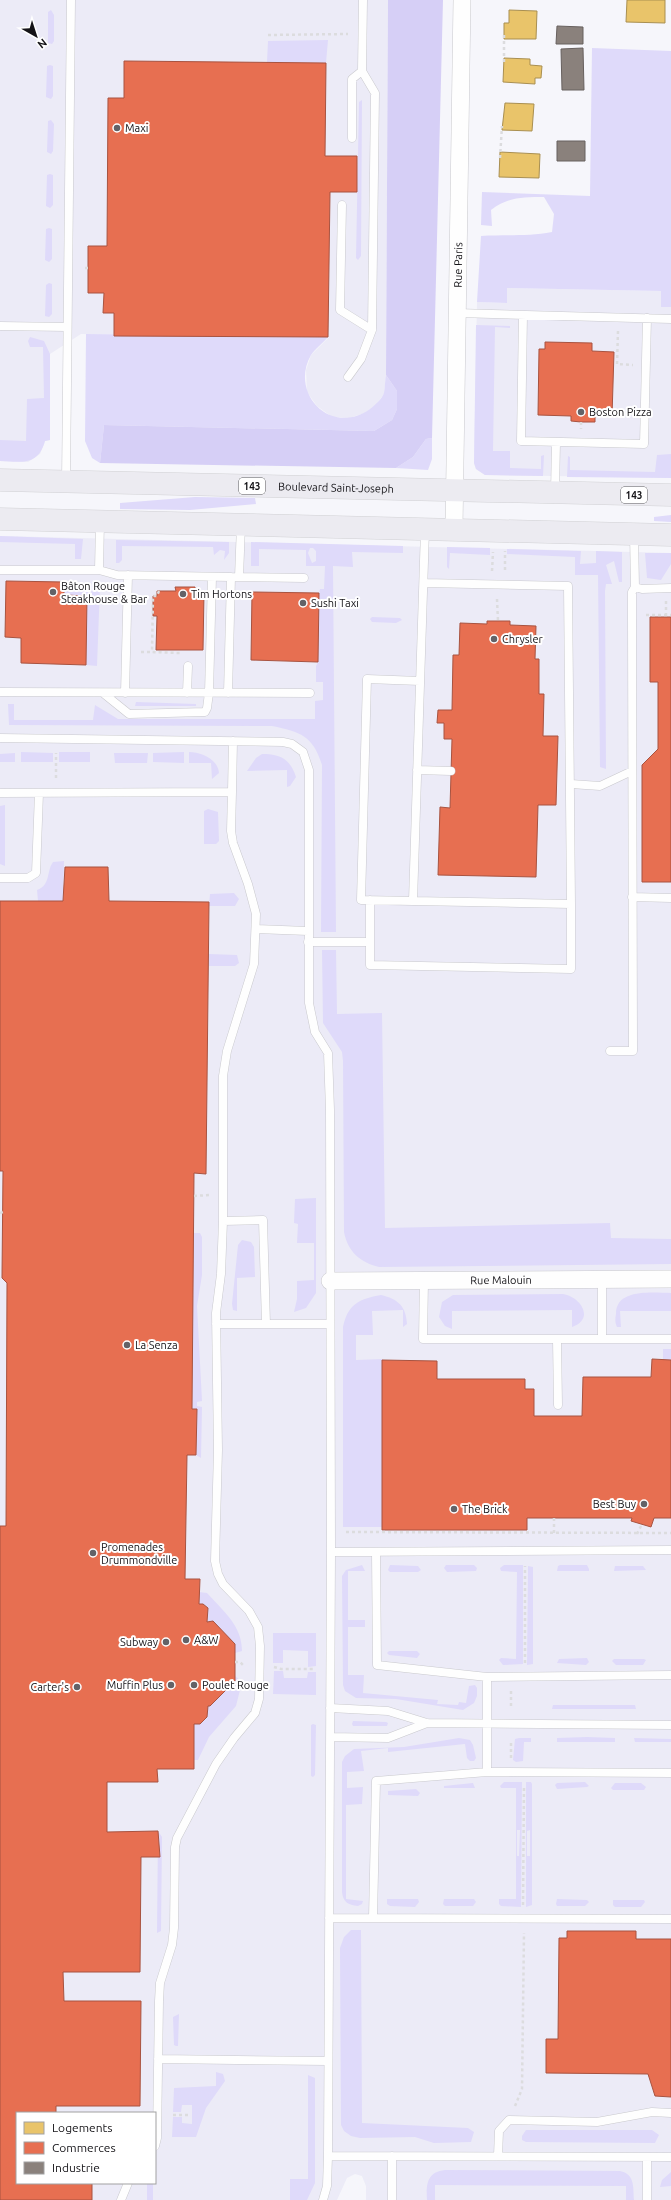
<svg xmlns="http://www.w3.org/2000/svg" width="671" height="2200" viewBox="0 0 671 2200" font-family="Ubuntu,sans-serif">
<rect width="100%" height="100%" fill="#f6f6fb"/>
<path fill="#ecebf7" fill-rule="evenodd" d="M 0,0 L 388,0 L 386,375 L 384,394 L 376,405 L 365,413 L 349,418 L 332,417 L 317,406 L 307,392 L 306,370 L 311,355 L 328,338 L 81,334 L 50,354 L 50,440 L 45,441 L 40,454 L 28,462 L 0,461 Z
M 507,288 L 661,291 L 661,307 L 671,307 L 671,478 L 495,475 L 485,475 L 476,469 L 474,463 L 477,302 L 507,303 Z
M 0,536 L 671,553 L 671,2200 L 366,2200 L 366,2186 L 362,2176 L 355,2174 L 347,2178 L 337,2200 L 0,2200 ZM 17,2113 L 155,2113 L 155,2183 L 17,2183 Z"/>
<path fill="#dfdafa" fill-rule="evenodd" d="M 51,10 L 54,15 L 54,41 L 52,44 L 48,43 L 48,12 Z
M 328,40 L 326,63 L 267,62 L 268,41 Z
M 592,48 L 671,51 L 671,307 L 661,307 L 661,291 L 507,288 L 507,303 L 477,302 L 481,236 C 505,234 528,237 552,232 L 554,214 L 544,197 C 523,197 508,197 491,210 L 492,226 L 481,225 L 482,192 L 590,196 Z
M 50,65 L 53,66 L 53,96 L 51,99 L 46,97 L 47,66 Z
M 362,100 L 361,256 L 358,260 L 356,258 L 359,102 Z
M 51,120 L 54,124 L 53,151 L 51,154 L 47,152 L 48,121 Z
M 50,174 L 53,175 L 53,205 L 50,208 L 46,206 L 47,175 Z
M 49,228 L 52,229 L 52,259 L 49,262 L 45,260 L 46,229 Z
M 49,283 L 52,284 L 52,314 L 49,317 L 45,316 L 46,285 Z
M 476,325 L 510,326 L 510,328 L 495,327 L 493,451 L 510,451 L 510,468 L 541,469 L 541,456 L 544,455 L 543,476 L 485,475 L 476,469 L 474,463 Z
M 86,334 L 328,337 C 323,343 315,349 311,355 C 289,393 331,437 370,409 C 375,405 382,399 384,393 C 385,387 385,380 386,375 L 397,391 L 397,409 L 392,420 L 374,431 L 104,425 L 100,463 L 92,458 L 85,441 Z
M 30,337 L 44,341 L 50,354 L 50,440 L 45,441 C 38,466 22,462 0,461 L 0,440 L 26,441 L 27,399 L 44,398 L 43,347 L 30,347 L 28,341 Z
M 432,438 L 432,459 L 428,470 L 396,468 L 413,457 L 426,439 Z
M 671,454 L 671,478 L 567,477 L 568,456 L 570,457 L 570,470 L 655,472 L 657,455 Z
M 195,497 L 255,498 L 256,504 L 190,510 L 120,509 L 120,503 Z
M 671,515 L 671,522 L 654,521 L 654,517 Z
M 0,536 L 83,539 L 81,559 L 75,559 L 75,544 L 0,542 Z
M 116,540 L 229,542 L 229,553 L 224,560 L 225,551 L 220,550 L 214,555 L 213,547 L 122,546 L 122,560 L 119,563 L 116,563 Z
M 251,542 L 403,546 L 403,553 L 352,552 L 353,567 L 333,566 L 336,932 L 321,932 L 322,765 C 313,736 301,732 272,726 L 9,725 L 8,704 L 14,704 L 14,720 L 93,720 L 95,705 L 118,719 L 315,719 L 315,701 L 323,700 L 323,682 L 316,682 L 316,666 L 318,662 L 319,593 L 320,589 L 324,589 L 325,566 L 306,566 L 306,550 L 259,549 L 259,566 L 251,566 ZM 310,548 L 313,548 L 316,551 L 316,561 L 312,563 L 308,553 Z
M 447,547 L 490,548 L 490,555 L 450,553 L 449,569 L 447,567 Z
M 507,549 L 581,551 L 580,564 L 596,563 L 596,551 L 622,552 L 622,582 L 619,582 L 614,561 L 606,565 L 612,584 L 606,584 L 605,591 L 606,769 L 600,767 L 598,575 L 575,575 L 575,557 L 507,554 Z
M 645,553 L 671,553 L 671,564 L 661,580 L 647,578 Z
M 64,584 L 100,586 L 97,666 L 86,665 L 87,596 L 64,595 Z
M 372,617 L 400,618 L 402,620 L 396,623 L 372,622 L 370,619 Z
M 136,702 L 196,704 L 196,706 L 135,706 Z
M 21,752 L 53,753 L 53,762 L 21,762 Z
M 59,752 L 90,752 L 90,762 L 59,762 Z
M 184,752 L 184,763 L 153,762 L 153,753 Z
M 189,752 C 201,752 218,759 219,773 L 212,779 L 211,763 L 189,763 Z
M 15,753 L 15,762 L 0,762 L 0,754 Z
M 114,753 L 148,753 L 147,763 L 115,763 Z
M 262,754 C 281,754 290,759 296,777 L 290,786 L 287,787 L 287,770 L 247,771 L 256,758 Z
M 5,805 L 5,866 L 0,864 L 0,806 Z
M 208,809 L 218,812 L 219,841 L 216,844 L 204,844 L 204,811 Z
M 64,861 L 63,901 L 38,901 L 37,890 C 51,885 46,872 53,862 Z
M 234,893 L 239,899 L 235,906 L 209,906 L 210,894 Z
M 322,950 L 336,950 L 337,1014 L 382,1013 L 385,1228 L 610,1223 L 611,1238 L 671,1239 L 671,1264 L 379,1267 C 360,1262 348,1252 344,1232 L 343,1061 L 342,1052 L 323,1023 Z
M 209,954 L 237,955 L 239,963 L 235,966 L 209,966 Z
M 316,1198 L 316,1293 L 306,1308 L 294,1312 L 297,1299 L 297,1281 L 314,1280 L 314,1243 L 297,1243 L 298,1224 L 294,1223 L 295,1199 Z
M 193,1233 L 200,1233 L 202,1237 L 202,1275 L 197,1306 L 202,1401 L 197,1402 L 197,1406 L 202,1407 L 201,1458 L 196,1455 L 197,1410 L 192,1409 Z
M 242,1240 L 251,1242 L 254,1247 L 255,1277 L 237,1278 L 237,1311 L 233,1310 L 232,1304 L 238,1245 Z
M 671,1293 L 671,1311 L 620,1311 L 621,1327 L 617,1327 C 615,1323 615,1319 616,1314 C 616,1288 653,1293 671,1293 Z
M 563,1294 C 581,1297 595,1319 572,1327 L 572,1310 L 452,1311 L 452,1329 L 445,1326 L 439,1317 L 442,1302 L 453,1295 Z
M 381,1295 C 398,1299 406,1306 407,1324 L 403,1327 L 403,1310 L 372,1311 L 373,1335 L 356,1335 L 356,1360 L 383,1359 L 382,1527 L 343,1527 L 343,1327 C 348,1304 359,1299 381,1295 Z
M 663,1349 L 671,1349 L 671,1360 L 663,1360 Z
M 362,1565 L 365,1571 L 348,1571 L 348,1620 L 365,1620 L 365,1627 L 348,1627 L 348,1675 L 364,1675 L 363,1693 L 438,1700 L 437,1704 L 458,1705 L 459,1702 L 466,1703 L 469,1686 L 475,1685 L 477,1688 L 477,1696 L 474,1703 L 463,1710 L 396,1699 L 356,1698 L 345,1691 L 343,1685 L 342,1576 L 346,1570 Z
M 390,1565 L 418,1566 L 421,1570 L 418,1572 L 390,1572 L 388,1570 Z
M 446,1565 L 474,1565 L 477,1568 L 476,1571 L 447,1572 L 444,1568 Z
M 504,1565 L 523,1565 L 523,1664 L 503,1665 L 499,1660 L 501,1658 L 516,1659 L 517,1572 L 501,1571 L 500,1568 Z
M 560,1565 L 587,1565 L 589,1569 L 589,1571 L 557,1571 L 558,1566 Z
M 528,1566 L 533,1567 L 533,1664 L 527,1665 Z
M 615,1566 L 643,1566 L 646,1570 L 614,1571 Z
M 199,1592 L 207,1593 C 223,1611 242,1625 242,1651 L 235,1653 L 235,1644 L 213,1622 L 207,1622 L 208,1608 L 203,1604 L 199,1604 Z
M 273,1633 L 316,1633 L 316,1666 L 308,1667 L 308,1651 L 283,1650 L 283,1663 L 273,1663 Z
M 389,1651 L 417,1651 L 420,1654 L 417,1658 L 389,1655 L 387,1653 Z
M 587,1658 L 589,1662 L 586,1665 L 557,1663 L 559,1659 Z
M 614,1659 L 644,1659 L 646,1660 L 643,1665 L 616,1665 L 612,1661 Z
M 274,1671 L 283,1671 L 284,1678 L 307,1678 L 308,1672 L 316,1672 L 316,1695 L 273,1694 Z
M 235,1676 L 242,1682 L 236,1706 L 209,1737 L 198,1760 L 194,1760 L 194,1724 L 200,1724 L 207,1718 L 208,1706 L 210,1706 L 235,1681 Z
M 553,1705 L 635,1705 L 636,1709 L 552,1709 Z
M 353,1721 L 386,1722 L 388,1723 L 387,1726 L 353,1726 L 352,1724 Z
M 313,1724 L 316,1725 L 315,1775 L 313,1777 L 311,1776 L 311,1725 Z
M 587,1737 L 615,1738 L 615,1742 L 557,1742 L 557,1738 Z
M 459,1738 L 470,1740 L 473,1745 L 476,1758 L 474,1761 L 470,1761 L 467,1758 L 465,1744 L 388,1752 L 388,1748 L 361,1751 L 364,1771 L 347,1772 L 347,1788 L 363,1787 L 362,1804 L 346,1805 L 346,1899 L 363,1901 L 362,1904 L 358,1906 C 348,1905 343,1902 342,1892 L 342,1762 L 345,1756 L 354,1749 L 404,1747 Z
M 519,1738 L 531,1738 L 531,1742 L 524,1742 L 523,1761 L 516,1762 L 513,1760 L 515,1739 Z
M 634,1738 L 671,1739 L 671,1742 L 635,1742 Z
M 504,1782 L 522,1782 L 521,1907 L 501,1906 L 499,1904 L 499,1899 L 516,1899 L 516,1788 L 501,1788 L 500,1786 ZM 517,1830 L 520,1830 L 519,1856 L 517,1856 Z
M 526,1782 L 531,1782 L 532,1784 L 532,1905 L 526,1907 ZM 530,1830 L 530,1856 L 527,1856 L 527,1831 Z
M 585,1782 L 589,1786 L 587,1787 L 557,1789 L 555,1785 L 557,1783 Z
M 473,1783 L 475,1788 L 444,1788 L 444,1786 Z
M 615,1783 L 641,1783 L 646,1787 L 644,1790 L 613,1790 L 611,1788 Z
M 416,1789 L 420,1793 L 418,1796 L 388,1795 L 388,1791 Z
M 158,1831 L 162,1837 L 161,1931 L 157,1933 Z
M 387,1899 L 418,1899 L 419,1902 L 415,1907 L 390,1906 L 387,1904 Z
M 444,1899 L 474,1899 L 476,1902 L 473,1906 L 445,1906 L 443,1904 Z
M 557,1899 L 587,1900 L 589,1902 L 585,1906 L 557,1906 L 556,1904 Z
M 613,1900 L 644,1900 L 645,1902 L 641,1907 L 615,1907 L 613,1905 Z
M 351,1930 L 361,1930 L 362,2123 L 468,2128 L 474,2132 L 471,2142 L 434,2143 L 415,2137 L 360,2138 L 351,2136 L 344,2131 L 341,2125 L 340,1948 L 344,1937 Z
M 179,2014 L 178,2046 L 176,2046 L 174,2045 L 173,2017 Z
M 216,2072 L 223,2074 L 225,2081 L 206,2108 L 196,2137 L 172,2137 L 173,2117 L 182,2117 L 182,2123 L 192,2124 L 192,2105 L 182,2105 L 181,2112 L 173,2112 L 174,2088 L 216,2086 Z
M 308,2075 L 315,2078 L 315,2183 L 307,2200 L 290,2200 L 290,2179 L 308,2179 Z
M 526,2130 L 652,2130 L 659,2135 L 655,2143 L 526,2142 L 522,2140 L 522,2136 Z
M 445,2170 L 620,2171 C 635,2174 633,2187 634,2200 L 626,2200 L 626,2186 L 435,2185 L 435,2200 L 427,2200 C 426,2184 427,2172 445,2170 Z
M 671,2172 L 671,2186 L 660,2187 L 662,2180 Z
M 147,2183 L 153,2183 L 153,2200 L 147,2200 Z"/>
<path fill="#d6cff6" d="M 388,0 L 443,0 L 432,438 L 426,439 L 413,457 L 396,468 L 100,463 L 104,425 L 374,431 L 392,420 L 397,409 L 397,391 L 386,375 Z"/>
<path fill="#e9c46a" stroke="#a98f51" d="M 627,0 L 665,0 L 665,23 L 626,22 Z
M 509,10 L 537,11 L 536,39 L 504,39 L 504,23 L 509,23 Z
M 504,58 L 530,59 L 530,65 L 542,66 L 541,78 L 535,78 L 535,84 L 503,82 Z
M 505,103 L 534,104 L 532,131 L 502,130 Z
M 500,152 L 540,154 L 539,178 L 499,177 Z"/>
<path fill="#e76f51" stroke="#a85340" d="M 124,61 L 326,63 L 325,156 L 357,156 L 357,192 L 330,192 L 328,337 L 114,336 L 114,313 L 103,313 L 104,293 L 88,293 L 88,246 L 107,246 L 108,98 L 124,98 Z
M 545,342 L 592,343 L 592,351 L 614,352 L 612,416 L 595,416 L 595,422 L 581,422 L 571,421 L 571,416 L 538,415 L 539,349 L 545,349 Z
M 6,581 L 64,582 L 64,595 L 87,596 L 86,665 L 21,663 L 21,638 L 5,637 Z
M 175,587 L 195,587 L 195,592 L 204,592 L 203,650 L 156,650 L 157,616 L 153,616 L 153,596 L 157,596 L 157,591 L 176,591 Z
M 252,592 L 319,593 L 318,662 L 251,660 Z
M 650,617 L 671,617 L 671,882 L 642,882 L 642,765 L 658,749 L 658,682 L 650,682 Z
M 487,621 L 510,621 L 510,625 L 536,626 L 535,659 L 539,659 L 539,694 L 544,694 L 543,736 L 558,736 L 556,805 L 538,805 L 536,877 L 438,875 L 440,807 L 450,808 L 452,739 L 444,739 L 444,723 L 437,723 L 438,710 L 452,710 L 453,655 L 459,655 L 460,623 L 487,624 Z
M 65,867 L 108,867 L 109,901 L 209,902 L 206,1174 L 194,1173 L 192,1409 L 197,1409 L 196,1455 L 187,1455 L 185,1579 L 200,1579 L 199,1604 L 203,1604 L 208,1608 L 207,1622 L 213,1621 L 235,1644 L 235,1681 L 210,1706 L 208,1706 L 207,1717 L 200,1724 L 194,1724 L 194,1769 L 157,1769 L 158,1782 L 107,1782 L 107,1832 L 158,1831 L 160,1857 L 141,1857 L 140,1972 L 63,1972 L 64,2001 L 141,2001 L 140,2106 L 56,2106 L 56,2113 L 17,2113 L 17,2183 L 92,2183 L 92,2200 L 0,2200 L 0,1526 L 6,1526 L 7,1283 L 2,1278 L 3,1171 L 0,1171 L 0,901 L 63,901 Z
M 652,1359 L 671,1360 L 671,1518 L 654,1518 L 651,1527 L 631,1521 L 632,1518 L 527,1518 L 527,1530 L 382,1530 L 382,1360 L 437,1361 L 437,1379 L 525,1379 L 525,1389 L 534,1389 L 534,1416 L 582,1416 L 583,1377 L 651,1377 Z
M 567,1931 L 636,1931 L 636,1939 L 671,1939 L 671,2097 L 655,2096 L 648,2074 L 546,2073 L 546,2039 L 558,2039 L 559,1938 L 567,1938 Z"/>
<path fill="#8a817c" stroke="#67605e" d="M 557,26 L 583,27 L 583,44 L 556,44 Z
M 583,48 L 584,90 L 562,90 L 561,49 Z
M 557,141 L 585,141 L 585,161 L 557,161 Z"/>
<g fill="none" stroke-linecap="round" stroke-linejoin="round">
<defs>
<path id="lane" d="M 352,138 L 352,79 L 362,71
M 342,205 L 340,310 L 372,330
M 457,313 L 671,319
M 523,315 L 521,441 L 644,444 L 647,318
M 0,326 L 67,327
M 348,377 L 361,359 L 372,330 L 375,93 L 362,71 L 363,0
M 66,481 L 71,0
M 555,491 L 556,442
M 0,570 L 99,570 L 100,522
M 99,570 L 117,575 L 231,577 L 228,693
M 231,577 L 304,578
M 239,577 L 241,525
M 635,587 L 642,589 L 671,588
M 420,681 L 367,679 L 361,900 L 413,901 L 425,530
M 0,692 L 310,693
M 103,693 L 129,714 L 205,712 L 207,708 L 209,693 L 212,577
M 125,693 L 128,575
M 187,693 L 188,666
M 0,738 L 283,742 L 292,744 L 303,752 L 309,770 L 309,1003 L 315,1032 L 328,1053 L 330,1110 L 331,1552 L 328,2156 L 327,2186 L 323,2200
M 417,770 L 451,771
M 571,784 L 600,786 L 632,771
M 0,793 L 232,792 L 233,741
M 0,878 L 28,878 L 36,873 L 39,793
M 632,897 L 671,898
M 370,900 L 370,965 L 571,969 L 571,904
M 413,901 L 571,904 L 568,586 L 424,583
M 256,929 L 308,931
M 308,942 L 370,942
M 610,1051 L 633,1051 L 632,615 L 632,592 L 635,587 L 634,535
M 223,1221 L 263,1220 L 266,1324
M 424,1281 L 423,1339 L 602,1339 L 602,1280
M 216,1324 L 330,1324
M 557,1339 L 558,1405
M 602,1339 L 671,1339
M 331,1552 L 671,1550
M 376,1552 L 377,1665 L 487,1677 L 671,1675
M 330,1708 L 388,1711 L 427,1723 L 671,1725
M 330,1737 L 388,1738 L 427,1723
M 487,1772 L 487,1677
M 329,1918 L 671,1919
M 373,1918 L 376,1781 L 487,1772 L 671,1773
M 158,2059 L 328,2061
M 155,2146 L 157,2138 L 159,2001 L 160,1983 L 172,1945 L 174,1928 L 175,1847 L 177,1838 L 216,1764 L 234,1738 L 255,1713 L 259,1699 L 260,1646 L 258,1627 L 249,1611 L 223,1584 L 218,1574 L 215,1561 L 218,1450 L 216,1313 L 221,1274 L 223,1221 L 223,1076 L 227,1051 L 254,964 L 256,914 L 248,884 L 233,843 L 231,831 L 232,792
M 328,2156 L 671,2157
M 392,2156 L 392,2200
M 498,2156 L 499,2131 L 509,2120 L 597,2122 L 652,2112 L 671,2113
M 647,2157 L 647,2200
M 121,2200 L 128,2183"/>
<g id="street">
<path id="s1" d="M 454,529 L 462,0"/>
<path id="s2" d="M 330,1281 L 671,1279"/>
</g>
<g id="primary">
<path id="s3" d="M 0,480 L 671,495"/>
<path d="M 0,519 L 671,535"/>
</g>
</defs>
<use href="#lane" stroke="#c9c9cd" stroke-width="9"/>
<use href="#street" stroke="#c9c9cd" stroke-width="18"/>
<use href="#primary" stroke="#d1d1d4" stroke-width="23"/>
<path stroke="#dcdcde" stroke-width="2.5" stroke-dasharray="3 3" stroke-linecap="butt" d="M 268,35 L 348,34
M 504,62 L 504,34
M 500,158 L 502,126
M 85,268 L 88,268
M 618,331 L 617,364 L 633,365
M 581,422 L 581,429
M 505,570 L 505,551
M 492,571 L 493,552
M 159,591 L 157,596 L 153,596 L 152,652 L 180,653
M 497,599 L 498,621
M 666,601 L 666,617
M 646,615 L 671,615
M 141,652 L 152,652
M 56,778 L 56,753
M 194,1196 L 209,1195
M 0,1213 L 3,1212
M 346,1532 L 671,1533
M 554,1533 L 554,1518
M 637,1534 L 642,1524
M 235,1662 L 240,1662 L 244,1666
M 525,1663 L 525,1566
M 274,1667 L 281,1669 L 315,1669
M 511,1706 L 511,1691
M 511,1758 L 511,1742
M 523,1905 L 524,1786
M 515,2106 L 522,2089 L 524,1933
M 173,2115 L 190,2115"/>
<use href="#lane" stroke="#fefefe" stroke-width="8"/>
<use href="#street" stroke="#fefefe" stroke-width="17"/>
<use href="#primary" stroke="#ecebf1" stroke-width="22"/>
</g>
<g fill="#636267" stroke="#fff" stroke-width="1.5">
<circle cx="117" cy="128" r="4"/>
<circle cx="581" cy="412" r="4"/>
<circle cx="53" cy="592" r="4"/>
<circle cx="183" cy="594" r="4"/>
<circle cx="303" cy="603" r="4"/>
<circle cx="494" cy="639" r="4"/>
<circle cx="127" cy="1345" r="4"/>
<circle cx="644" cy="1504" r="4"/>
<circle cx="454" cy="1509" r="4"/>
<circle cx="93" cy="1553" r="4"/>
<circle cx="186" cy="1640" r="4"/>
<circle cx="166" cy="1642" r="4"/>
<circle cx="171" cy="1685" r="4"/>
<circle cx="194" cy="1685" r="4"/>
<circle cx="77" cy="1687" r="4"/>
</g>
<g text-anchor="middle" stroke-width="4" stroke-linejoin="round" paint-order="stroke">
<g fill="#fff" stroke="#5a5a5d" stroke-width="1">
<rect x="239" y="478" width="26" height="16" rx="3"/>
<rect x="621" y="487" width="26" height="16" rx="3"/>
</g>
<g font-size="10" font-weight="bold" fill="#141317">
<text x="252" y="490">143</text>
<text x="634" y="499">143</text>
</g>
<g font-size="11" fill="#141317" stroke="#fff" text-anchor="start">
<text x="125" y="132">Maxi</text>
<text x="589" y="416">Boston Pizza</text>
<text x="61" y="590">Bâton Rouge<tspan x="61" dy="13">Steakhouse &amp; Bar</tspan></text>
<text x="191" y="598">Tim Hortons</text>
<text x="311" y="607">Sushi Taxi</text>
<text x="502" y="643">Chrysler</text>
<text x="135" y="1349">La Senza</text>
<text x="636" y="1508" text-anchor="end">Best Buy</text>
<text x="462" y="1513">The Brick</text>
<text x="101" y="1551">Promenades<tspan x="101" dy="13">Drummondville</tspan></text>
<text x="194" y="1644">A&amp;W</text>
<text x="158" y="1646" text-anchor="end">Subway</text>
<text x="163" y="1689" text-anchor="end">Muffin Plus</text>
<text x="202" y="1689">Poulet Rouge</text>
<text x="69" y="1691" text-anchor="end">Carter's</text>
</g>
<g font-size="11" fill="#141317" stroke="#fff">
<text dy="4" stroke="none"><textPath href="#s1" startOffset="264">Rue Paris</textPath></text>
<text dy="4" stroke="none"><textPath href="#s3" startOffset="336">Boulevard Saint-Joseph</textPath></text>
<text dy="4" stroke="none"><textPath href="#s2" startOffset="171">Rue Malouin</textPath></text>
</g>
</g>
<rect x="16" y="2112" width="140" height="72" fill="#ffffff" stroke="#a1a1a2"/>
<rect x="24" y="2122" width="20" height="12" fill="#e9c46a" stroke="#a1a1a2"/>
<text x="52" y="2132" font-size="12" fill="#141317">Logements</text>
<rect x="24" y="2142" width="20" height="12" fill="#e76f51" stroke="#a1a1a2"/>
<text x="52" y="2152" font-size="12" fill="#141317">Commerces</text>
<rect x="24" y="2162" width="20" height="12" fill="#8a817c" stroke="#a1a1a2"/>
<text x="52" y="2172" font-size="12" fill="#141317">Industrie</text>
<g transform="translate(36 36) rotate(141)" stroke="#ffffff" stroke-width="3" paint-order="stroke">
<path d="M0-3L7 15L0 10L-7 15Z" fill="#141317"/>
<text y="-6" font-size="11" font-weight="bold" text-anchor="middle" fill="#141317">N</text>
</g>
</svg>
